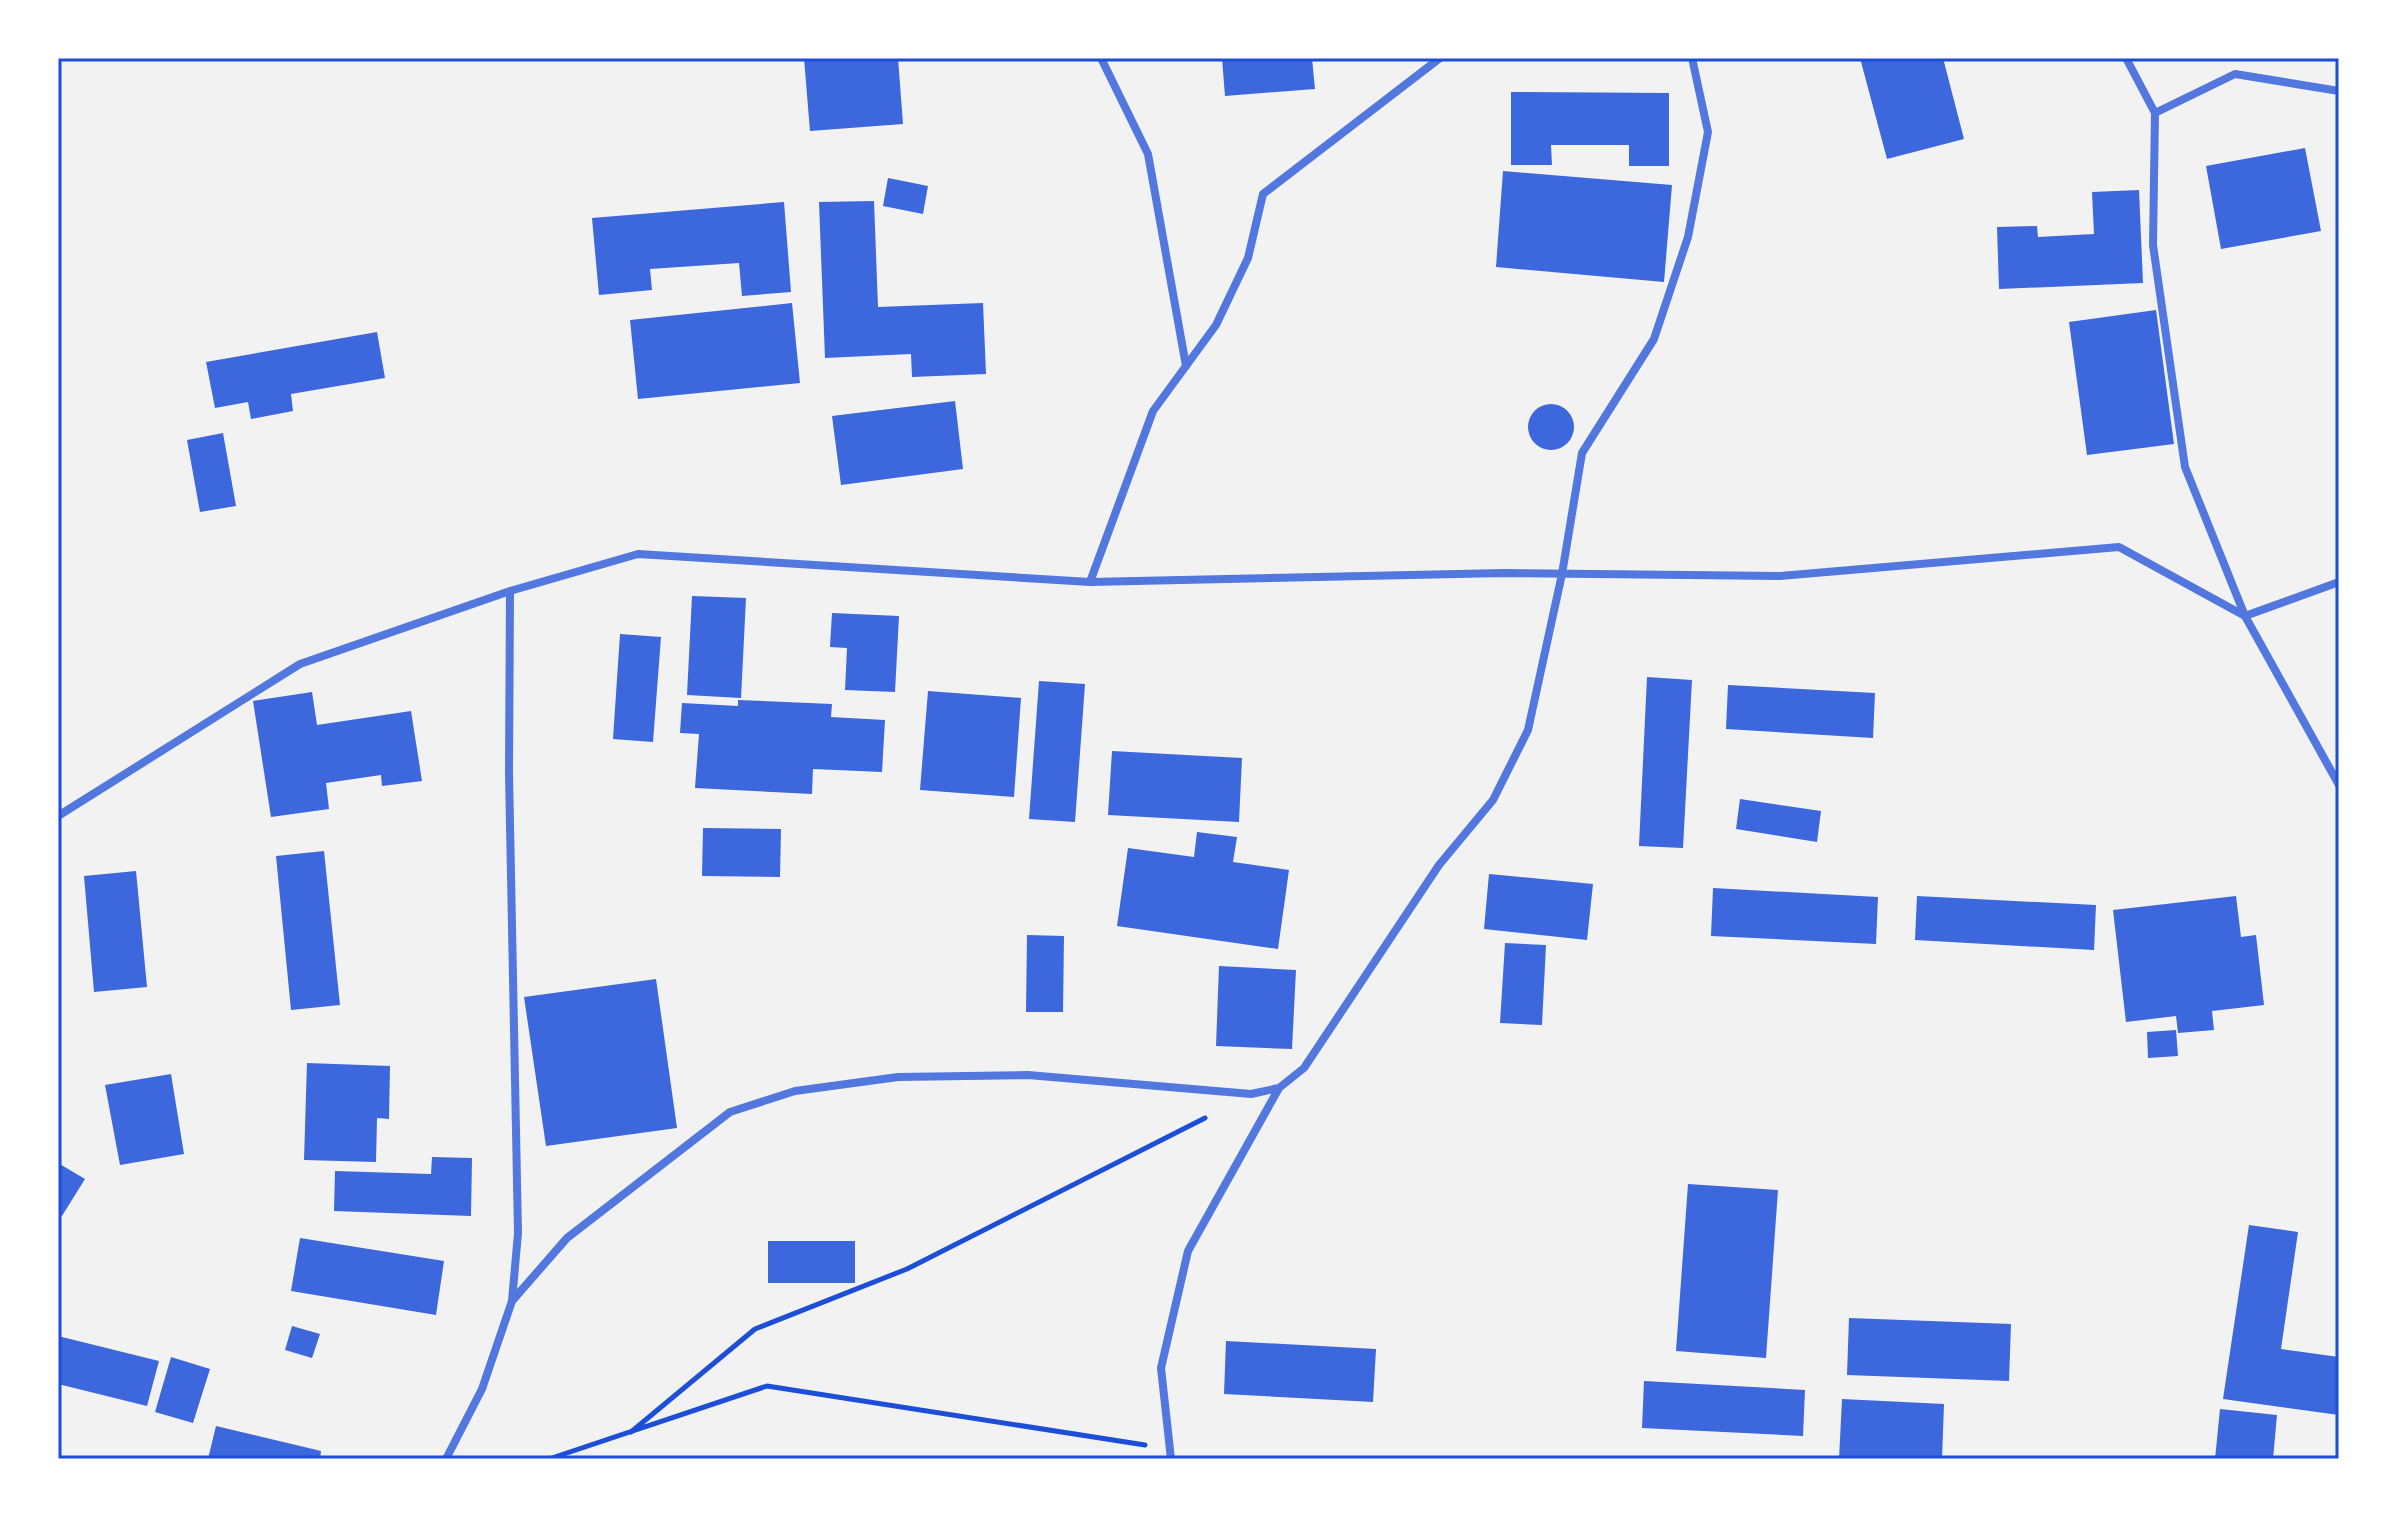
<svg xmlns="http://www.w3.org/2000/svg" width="2397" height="1517" viewBox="0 0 2397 1517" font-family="Arial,sans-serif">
<rect width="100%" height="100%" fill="#f2f2f2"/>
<path fill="#3d67dc" d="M 804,58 L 898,58 L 903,124 L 810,131 Z
M 1222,58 L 1312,58 L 1315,89 L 1225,96 Z
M 1860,58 L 1943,58 L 1964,139 L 1887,159 Z
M 1511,92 L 1669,93 L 1669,166 L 1629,166 L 1629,145 L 1551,145 L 1552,165 L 1511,165 Z
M 2305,148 L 2321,231 L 2221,249 L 2206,166 Z
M 1503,171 L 1672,185 L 1664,282 L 1496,267 Z
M 888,178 L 928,186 L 923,214 L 883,206 Z
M 2139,190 L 2143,283 L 1999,289 L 1997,227 L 2037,226 L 2038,237 L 2094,234 L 2092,192 Z
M 874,201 L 878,307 L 983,303 L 986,374 L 912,377 L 911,354 L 825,358 L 819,202 Z
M 784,202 L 791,292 L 742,296 L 739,263 L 650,269 L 652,290 L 599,295 L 592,218 Z
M 792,303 L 800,383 L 638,399 L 630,320 Z
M 2156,310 L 2174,444 L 2087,455 L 2069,322 Z
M 377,332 L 385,378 L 291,394 L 293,411 L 251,419 L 248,402 L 215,408 L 206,362 Z
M 955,401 L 963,469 L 841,485 L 832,416 Z
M1528 427a23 23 0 1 1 46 0a23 23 0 1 1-46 0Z
M 223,433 L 236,506 L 200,512 L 187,440 Z
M 692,596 L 746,598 L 741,698 L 687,695 Z
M 832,613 L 899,616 L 895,692 L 845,690 L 847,648 L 830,647 Z
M 620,634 L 661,637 L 653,742 L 613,739 Z
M 1647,677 L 1692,680 L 1683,848 L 1639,846 Z
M 1039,681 L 1085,684 L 1075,822 L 1029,819 Z
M 1728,685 L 1875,693 L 1873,738 L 1726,729 Z
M 928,691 L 1021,698 L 1014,797 L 920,790 Z
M 312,692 L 317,725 L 411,711 L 422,781 L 382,786 L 381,775 L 326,783 L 329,809 L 271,817 L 253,701 Z
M 738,700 L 832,704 L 831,717 L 885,720 L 882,772 L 813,769 L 812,794 L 695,788 L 699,734 L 680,733 L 682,703 L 738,706 Z
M 1112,751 L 1242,758 L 1239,822 L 1108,815 Z
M 1740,799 L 1821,811 L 1817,842 L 1736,829 Z
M 703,828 L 781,829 L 780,877 L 702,876 Z
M 1197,832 L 1237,837 L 1233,862 L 1289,870 L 1278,949 L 1117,926 L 1128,848 L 1194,857 Z
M 324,851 L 340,1005 L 291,1010 L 276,856 Z
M 136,871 L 147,987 L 94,992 L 84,876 Z
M 1489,874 L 1593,884 L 1587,940 L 1484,929 Z
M 1713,888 L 1878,897 L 1876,944 L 1711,936 Z
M 1917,896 L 2096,905 L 2094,950 L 1915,940 Z
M 2236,896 L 2241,937 L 2256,935 L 2264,1005 L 2212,1011 L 2214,1030 L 2178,1033 L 2176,1016 L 2126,1022 L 2113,910 Z
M 1027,935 L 1064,936 L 1063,1012 L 1026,1012 Z
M 1505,943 L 1546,945 L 1542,1025 L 1500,1023 Z
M 1219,966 L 1296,970 L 1292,1049 L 1216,1046 Z
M 656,979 L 677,1128 L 546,1146 L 524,997 Z
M 2176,1030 L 2178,1056 L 2148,1058 L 2147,1032 Z
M 307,1063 L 390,1066 L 389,1119 L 377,1118 L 376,1162 L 304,1160 Z
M 171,1074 L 184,1154 L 120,1165 L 105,1085 Z
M 432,1157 L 472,1158 L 471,1216 L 334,1211 L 335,1171 L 431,1174 Z
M 58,1163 L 85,1179 L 62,1216 L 58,1213 Z
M 1688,1184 L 1778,1190 L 1766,1358 L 1676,1351 Z
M 2249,1225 L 2298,1232 L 2281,1349 L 2339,1357 L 2339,1415 L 2223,1399 Z
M 300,1238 L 444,1261 L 436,1315 L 291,1291 Z
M 768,1241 L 855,1241 L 855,1283 L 768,1283 Z
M 1849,1318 L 2011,1324 L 2009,1381 L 1847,1375 Z
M 292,1326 L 320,1334 L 312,1358 L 285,1350 Z
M 58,1336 L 159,1361 L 147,1406 L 58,1384 Z
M 1226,1341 L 1376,1349 L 1373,1402 L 1224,1394 Z
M 171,1357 L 210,1369 L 193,1423 L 155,1412 Z
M 1644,1381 L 1805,1390 L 1803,1436 L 1642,1428 Z
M 1842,1399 L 1944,1404 L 1942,1459 L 1839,1459 Z
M 2220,1409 L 2277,1415 L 2273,1459 L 2215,1459 Z
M 216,1426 L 321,1451 L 320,1459 L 208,1459 Z"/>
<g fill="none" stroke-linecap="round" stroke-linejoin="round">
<path stroke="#1d4ed8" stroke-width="5" d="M 631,1432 L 755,1329 L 907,1269 L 1205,1118
M 549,1459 L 767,1386 L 1145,1445"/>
<path stroke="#5277de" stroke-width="8" d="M 1101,58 L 1148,154 L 1186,366
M 2126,58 L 2155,113 L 2153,245 L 2185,467 L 2245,616 L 2339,582
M 2155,113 L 2235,74 L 2339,91
M 1090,582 L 1153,411 L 1216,325 L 1248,258 L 1263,194 L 1440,58
M 58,816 L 300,664 L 510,591
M 512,1301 L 567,1238 L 730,1112 L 795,1091 L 898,1077 L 1028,1075 L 1251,1094 L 1279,1088 L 1304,1068 L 1439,865 L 1493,800 L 1528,730 L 1562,574 L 1582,453 L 1654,339 L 1688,237 L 1708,132 L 1692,58
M 446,1459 L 482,1389 L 512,1301 L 518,1233 L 509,773 L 510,591 L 638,554 L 1090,582 L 1504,573 L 1780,576 L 2119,547 L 2245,616 L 2339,785
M 1171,1459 L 1161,1368 L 1188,1251 L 1279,1088"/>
</g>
<rect width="2397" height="1517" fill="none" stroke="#ffffff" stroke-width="120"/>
<rect x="60" y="60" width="2277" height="1397" fill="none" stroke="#1d4ed8" stroke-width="3"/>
</svg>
